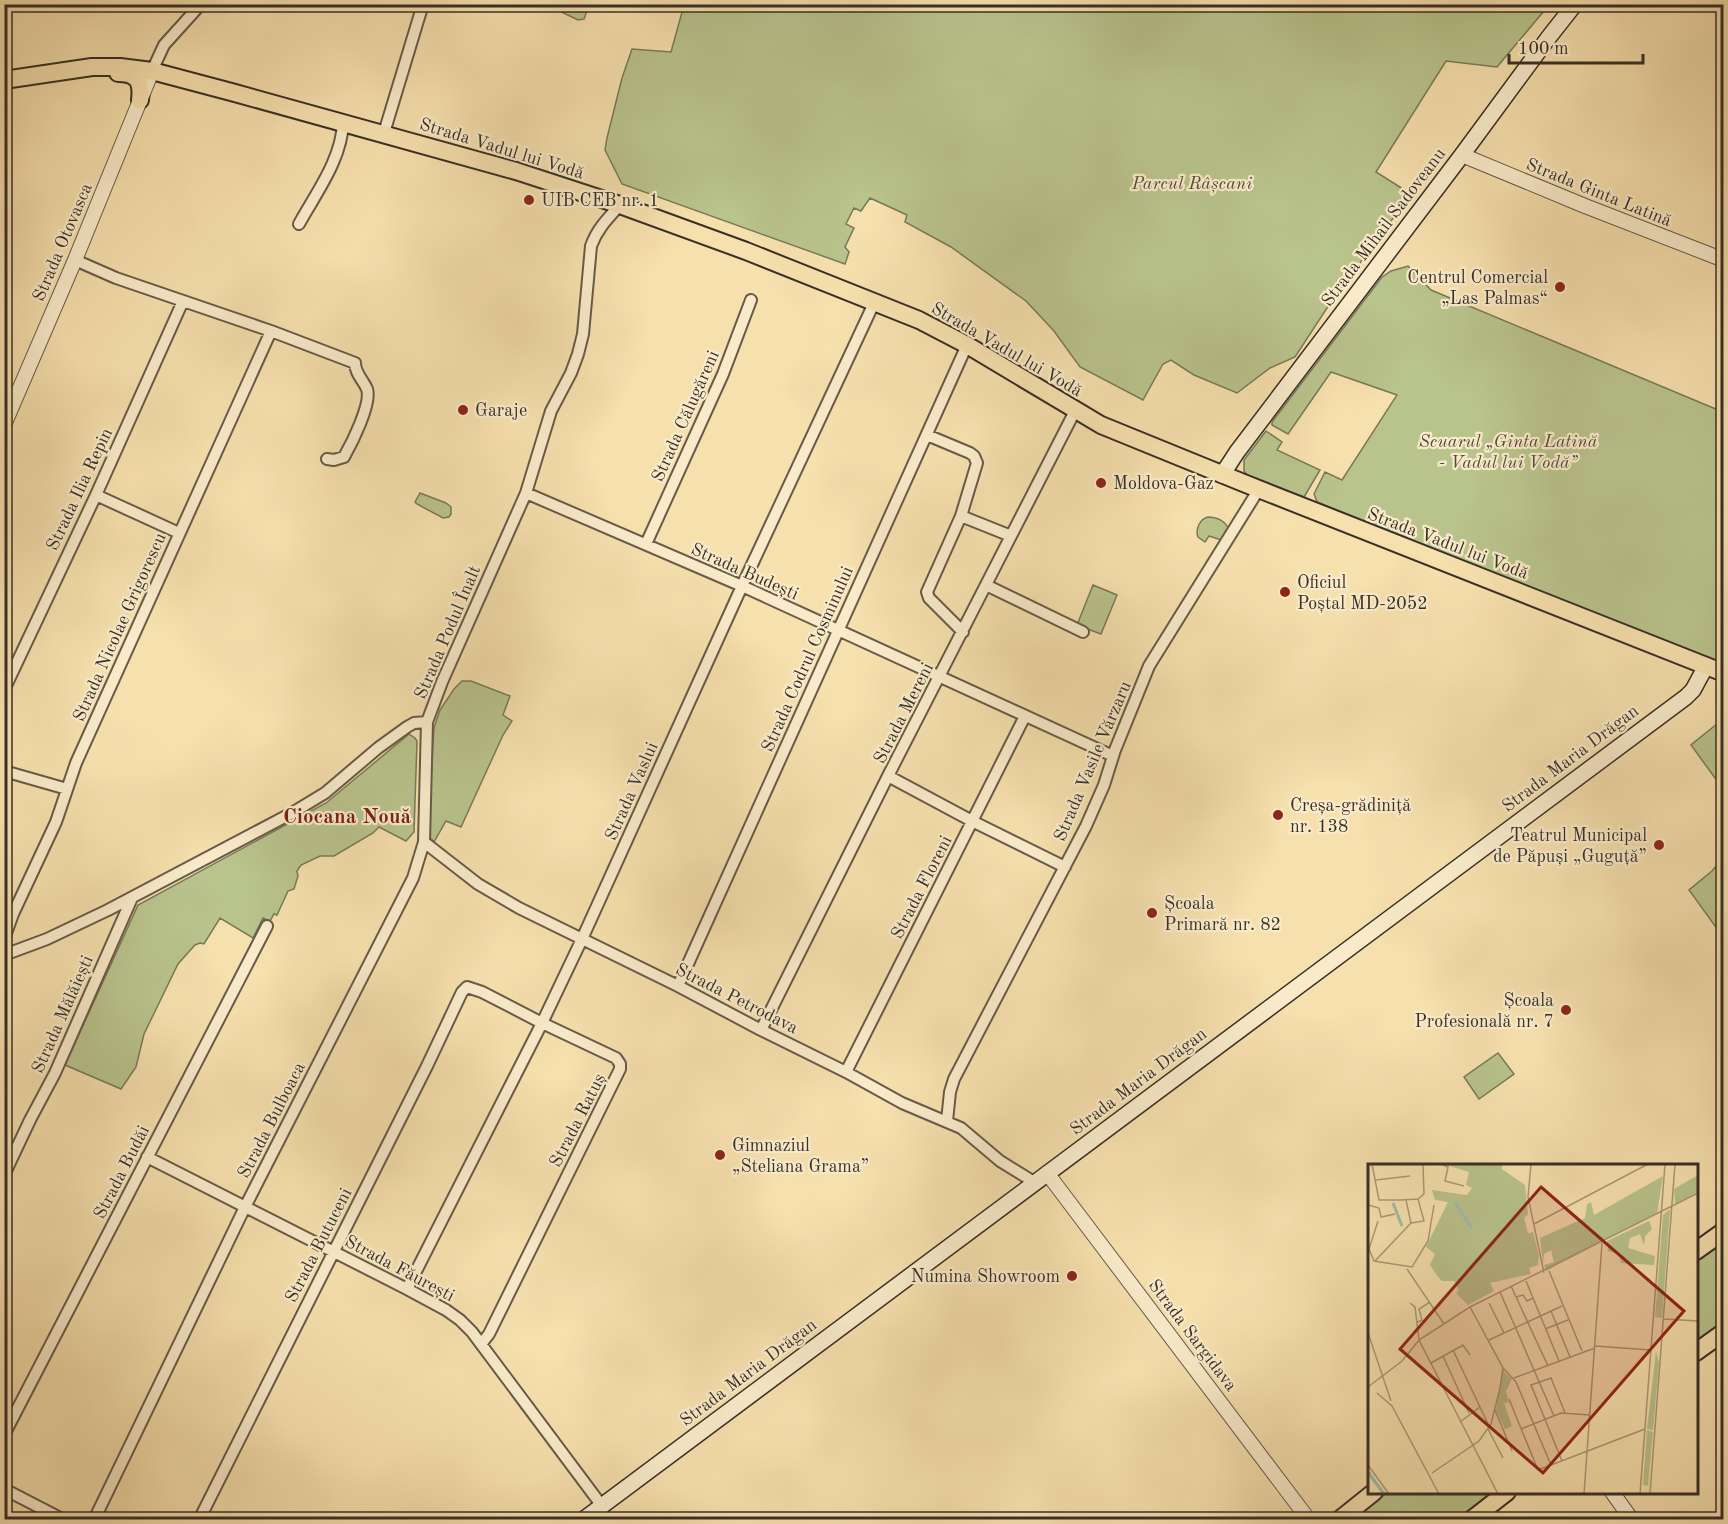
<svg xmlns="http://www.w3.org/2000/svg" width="1728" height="1524" viewBox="0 0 1728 1524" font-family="'Old Standard TT',serif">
<rect width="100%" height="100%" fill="#f6e0ae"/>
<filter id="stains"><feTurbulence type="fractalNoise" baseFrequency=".00333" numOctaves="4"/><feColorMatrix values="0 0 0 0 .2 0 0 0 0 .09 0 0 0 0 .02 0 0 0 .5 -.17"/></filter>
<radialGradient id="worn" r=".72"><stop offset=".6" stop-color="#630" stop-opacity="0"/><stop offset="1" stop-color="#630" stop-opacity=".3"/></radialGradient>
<path fill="#b9c38c" stroke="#787959" stroke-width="1.5" d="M 547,5 L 589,5 L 584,19 L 578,20 Z
M 684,5 L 684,4 L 1549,5 L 1497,67 L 1446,61 L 1376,172 L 1411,194 L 1329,305 L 1295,357 L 1270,368 L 1237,393 L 1194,375 L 1171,360 L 1163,364 L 1143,400 L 1080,367 L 1054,331 L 1026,301 L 951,247 L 905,222 L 907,215 L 870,198 L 861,211 L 854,208 L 846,224 L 854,228 L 845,247 L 849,252 L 845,264 L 622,184 L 605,150 L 607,138 L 622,78 L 632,49 L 671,52 Z
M 1408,266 L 1431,290 L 1723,412 L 1723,665 L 1317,502 L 1314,494 L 1325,472 L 1342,480 L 1397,395 L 1331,372 L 1288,434 L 1272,425 L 1272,422 L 1382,277 L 1391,271 Z
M 1266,431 L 1282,442 L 1277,450 L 1320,470 L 1304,497 L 1249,477 L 1244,471 L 1244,460 Z
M 420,493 L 446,503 L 451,507 L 451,514 L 449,517 L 443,518 L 417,504 L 415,502 Z
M 1208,517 C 1218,517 1227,522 1229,531 L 1221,540 L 1209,536 L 1205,542 L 1198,537 C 1195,529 1200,519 1208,517 Z
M 1093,585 L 1117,595 L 1101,634 L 1077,625 Z
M 462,681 L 471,681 L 510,696 L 503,715 L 512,721 L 503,735 L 461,827 L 446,821 L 434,842 L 429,837 L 428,820 L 434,728 L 440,710 L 454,689 Z
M 1723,719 L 1723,789 L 1691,745 Z
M 409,734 L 415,738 L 417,741 L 414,832 L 406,841 L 379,827 L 373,833 L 334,856 L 320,856 L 301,865 L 297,871 L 298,876 L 294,889 L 288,891 L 277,915 L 274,914 L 270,921 L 263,918 L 253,938 L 220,918 L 204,944 L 200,943 L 195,945 L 178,964 L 144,1034 L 136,1067 L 121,1089 L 65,1065 L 138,905 L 326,803 Z
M 1723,858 L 1723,937 L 1689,890 L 1712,871 Z
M 1498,1053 L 1514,1074 L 1479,1099 L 1464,1077 Z
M 1723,1240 L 1723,1323 L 1697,1343 L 1697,1260 Z
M 1387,1493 L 1496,1493 L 1459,1519 L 1351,1520 Z"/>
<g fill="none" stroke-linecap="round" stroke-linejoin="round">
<defs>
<path id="minor" d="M 152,71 L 164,45 L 201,4
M 384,133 L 423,4
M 299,224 C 316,193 342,159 343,122
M 75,260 L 116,278 L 271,331 L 355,363 C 355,373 363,380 367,389 C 372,403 352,443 344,457 L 334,460 L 327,459
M 927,435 L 970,453 L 974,456 L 977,463 L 961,516 L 1011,536
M 526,493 L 742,586 L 1113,756
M 96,495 L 179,533
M 961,516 L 927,592 L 929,598 L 963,632
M 646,544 L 723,374 L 751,300
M 986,585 L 1083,632
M 4,690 L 96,495 L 183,301
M 4,771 L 67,789
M 888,776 L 972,821 L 1065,867
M 424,842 L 478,884 L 519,908 L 678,986 L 761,1030 L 846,1072 L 902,1103 L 961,1128 L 1000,1161 L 1034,1182
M 4,939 L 13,914 L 56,822 L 76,763 L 271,331
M 4,955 L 47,939 L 108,910 L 292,813 L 325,793 L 378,748 L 407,727 L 414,723 L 427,722
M 678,986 L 967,345
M 761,1030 L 888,776 L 1075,411
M 846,1072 L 1025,716
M 947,1121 L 950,1092 L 954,1079 L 1086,826 L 1104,785 L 1115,750 L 1149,666 L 1259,489
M 147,1157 L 407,1289 L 446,1310 L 460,1320 L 472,1332 L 602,1506
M 4,1175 L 30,1120 L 55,1073 L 132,898
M 407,1289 L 542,1023 L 582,939 L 742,586 L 875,301
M 4,1435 L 267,926
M 4,1489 L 64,1520
M 94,1520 L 245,1207 L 413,878 L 424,842 L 427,722 L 442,682 L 526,493 L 551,411 L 571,373 L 578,354 L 583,334 L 591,246 C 597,229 608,218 620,205
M 199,1520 L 427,1066 L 462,992 L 467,987 L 482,992 L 542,1023 L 616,1058 L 620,1064 L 620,1069 L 489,1334 L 482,1343"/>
<path id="tertiary" d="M 1462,155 L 1585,206 L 1724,260
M 4,425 L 75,260 L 152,71
M 1047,1173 L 1309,1520
M 1612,1492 L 1632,1520"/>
<path id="secondary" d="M 1222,475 L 1237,452 L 1462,155 L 1549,37 L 1575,4
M 583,1520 L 1686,697 L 1693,690 L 1706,666"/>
<path id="primary" d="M 118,73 C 138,73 142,82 140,100
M 4,80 L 92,67 L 120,67 L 152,71 L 235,93 L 516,171 L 620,205 L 746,251 L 919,320 L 967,345 L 1101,425 L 1246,484 L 1724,673
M 1696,1251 L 1724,1231
M 1696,1352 L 1724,1332
M 1339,1520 L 1374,1492
M 1471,1520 L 1507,1492"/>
</defs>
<use href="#minor" stroke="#685b48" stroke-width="14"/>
<use href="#tertiary" stroke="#685b48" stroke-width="16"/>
<use href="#secondary" stroke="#382f26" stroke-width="18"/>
<use href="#primary" stroke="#382f26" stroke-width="20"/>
<use href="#minor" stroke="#f9ebca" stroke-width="10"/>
<use href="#tertiary" stroke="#f9ebca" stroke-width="14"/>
<use href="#secondary" stroke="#f9ebca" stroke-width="15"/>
<use href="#primary" stroke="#f6e0ae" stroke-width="16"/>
</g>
<g fill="#8f2418" stroke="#f9ebca" stroke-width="2">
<circle cx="529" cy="200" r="6"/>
<circle cx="1560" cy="287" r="6"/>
<circle cx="463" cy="410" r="6"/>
<circle cx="1101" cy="483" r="6"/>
<circle cx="1285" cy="592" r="6"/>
<circle cx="1278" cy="815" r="6"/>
<circle cx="1659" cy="845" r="6"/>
<circle cx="1152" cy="913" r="6"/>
<circle cx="1566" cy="1010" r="6"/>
<circle cx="720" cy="1155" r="6"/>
<circle cx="1072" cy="1276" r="6"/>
</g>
<g text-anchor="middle" stroke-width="4.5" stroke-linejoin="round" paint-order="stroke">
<g font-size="18" fill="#382f26" stroke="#f9ebca">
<text transform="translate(502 148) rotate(17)" y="6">Strada Vadul lui Vodă</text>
<text transform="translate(1599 192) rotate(22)" y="6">Strada Ginta Latină</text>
<text transform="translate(1383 227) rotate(-53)" y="6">Strada Mihail Sadoveanu</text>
<text transform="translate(62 242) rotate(-67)" y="6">Strada Otovasca</text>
<text transform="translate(1007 349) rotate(30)" y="6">Strada Vadul lui Vodă</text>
<text transform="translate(685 416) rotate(-66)" y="6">Strada Călugăreni</text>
<text transform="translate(79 489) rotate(-65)" y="6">Strada Ilia Repin</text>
<text transform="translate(1448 543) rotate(21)" y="6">Strada Vadul lui Vodă</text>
<text transform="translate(745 571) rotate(24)" y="6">Strada Budești</text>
<text transform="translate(119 627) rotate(-66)" y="6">Strada Nicolae Grigorescu</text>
<text transform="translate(447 632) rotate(-67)" y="6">Strada Podul Înalt</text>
<text transform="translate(807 659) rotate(-66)" y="6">Strada Codrul Cosminului</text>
<text transform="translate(903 713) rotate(-63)" y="6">Strada Mereni</text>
<text transform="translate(1570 758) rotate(-37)" y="6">Strada Maria Drăgan</text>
<text transform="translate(1092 761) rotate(-67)" y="6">Strada Vasile Vărzaru</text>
<text transform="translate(631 791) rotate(-66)" y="6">Strada Vaslui</text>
<text transform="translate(921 887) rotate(-63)" y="6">Strada Floreni</text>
<text transform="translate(737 998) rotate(27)" y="6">Strada Petrodava</text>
<text transform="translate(62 1014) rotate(-66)" y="6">Strada Mălăiești</text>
<text transform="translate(1138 1081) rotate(-37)" y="6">Strada Maria Drăgan</text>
<text transform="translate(271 1120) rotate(-63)" y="6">Strada Bulboaca</text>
<text transform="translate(577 1120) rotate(-63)" y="6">Strada Ratuș</text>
<text transform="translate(121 1172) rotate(-63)" y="6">Strada Budăi</text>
<text transform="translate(318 1245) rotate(-63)" y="6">Strada Butuceni</text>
<text transform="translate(400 1268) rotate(28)" y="6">Strada Făurești</text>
<text transform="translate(1193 1335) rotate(53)" y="6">Strada Sargidava</text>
<text transform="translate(748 1372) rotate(-37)" y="6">Strada Maria Drăgan</text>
</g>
<g font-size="18" font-style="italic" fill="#524d3a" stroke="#f9ebca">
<text x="1192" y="189">Parcul Râșcani</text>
<text x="1508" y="447">Scuarul „Ginta Latină<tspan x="1508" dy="21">- Vadul lui Vodă”</tspan></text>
</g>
<g font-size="18" fill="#382f26" stroke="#f9ebca" text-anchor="start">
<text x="541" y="206">UIB CEB nr. 1</text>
<text x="1548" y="283" text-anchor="end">Centrul Comercial<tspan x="1548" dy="21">„Las Palmas“</tspan></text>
<text x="475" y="416">Garaje</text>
<text x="1113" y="489">Moldova-Gaz</text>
<text x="1297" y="588">Oficiul<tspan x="1297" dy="21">Poștal MD-2052</tspan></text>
<text x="1290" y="811">Creșa-grădiniță<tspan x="1290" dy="21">nr. 138</tspan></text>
<text x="1647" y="841" text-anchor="end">Teatrul Municipal<tspan x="1647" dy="21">de Păpuși „Guguță”</tspan></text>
<text x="1164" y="909">Școala<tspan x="1164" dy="21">Primară nr. 82</tspan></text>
<text x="1554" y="1006" text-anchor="end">Școala<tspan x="1554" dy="21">Profesională nr. 7</tspan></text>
<text x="732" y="1151">Gimnaziul<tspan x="732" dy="21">„Steliana Grama”</tspan></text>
<text x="1060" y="1282" text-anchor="end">Numina Showroom</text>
</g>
<g font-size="21" font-weight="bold" fill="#7a1f14" stroke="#f9ebca">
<text x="347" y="823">Ciocana Nouă</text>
</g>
</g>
<g transform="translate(1368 1164)">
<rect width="330" height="330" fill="#f6e0ae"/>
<path d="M 75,0 L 134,0 L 134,5 L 157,21 L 160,50 L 156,54 L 160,69 L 165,68 L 171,92 L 170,101 L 161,104 L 163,110 L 122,119 L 126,127 L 100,141 L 88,129 L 91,126 L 86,117 L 74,117 L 70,113 L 62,101 L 67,90 L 58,83 L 80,38 L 67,36 L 64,26 L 99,31 L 104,24 L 98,21 L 101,8 ZM 330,11 L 330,28 L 307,40 L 306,25 ZM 295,12 L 289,49 L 178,107 L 176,101 L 186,98 L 183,86 L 176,90 L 175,100 L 172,74 L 217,54 L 219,40 L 223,38 L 226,51 ZM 302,45 L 294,154 L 287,153 L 295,51 ZM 281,57 L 284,65 L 277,72 L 276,81 L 272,70 L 262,74 L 260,84 L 287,92 L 286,101 L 253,99 L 251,90 L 240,87 L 239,77 ZM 288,187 L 291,199 L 285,266 L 279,265 ZM 134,206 L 144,215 L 138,227 L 141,238 L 136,239 L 144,262 L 137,265 L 128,246 ZM 279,266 L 285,268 L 280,322 L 275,321 Z" fill="#b9c38c"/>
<path fill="none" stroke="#9ebcb1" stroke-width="3" d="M 87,38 L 104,65M 25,39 L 34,62M 0,308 L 16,330"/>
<path fill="none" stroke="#aa9978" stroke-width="1.5" d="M 4,0 L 11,36 L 33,36 L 50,35 L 56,30 L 55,0M 73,0 L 80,3 L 77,17 L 96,22M 163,0 L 160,33 L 176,109M 8,16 L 42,12M 0,41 L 11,44 L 13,53 L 27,50M 43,59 L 56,57 L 50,35M 166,60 L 280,0M 1,85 L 6,97 L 44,103 L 60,77 L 66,41M 1,85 L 10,57M 7,97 L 43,59 L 38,36M 39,105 L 76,160M 181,107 L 214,187M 158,117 L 191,197M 143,122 L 180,202M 132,128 L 186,252M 148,133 L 155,131 L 159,137 L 165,134M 42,139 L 47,143 L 51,176 L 130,330M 121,139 L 136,169M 183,147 L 202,193M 296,155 L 330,157M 48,159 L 54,156 L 51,145 L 62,138M 177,165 L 200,156M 0,169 L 23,237M 121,176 L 194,142M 227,182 L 283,186M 85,186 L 121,262M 75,192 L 101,249M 63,199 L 95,181 L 102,191M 135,204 L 148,218 L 183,301M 146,214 L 227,184M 0,223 L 34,197 L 51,176 L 102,143 L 330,29M 9,229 L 24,242 L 71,330M 141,235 L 170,306 L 277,265M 127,246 L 144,287M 92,258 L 112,243M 120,265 L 135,294M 153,265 L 193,249 L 222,251M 194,297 L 163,221 L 183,214 L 197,249M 0,301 L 21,330M 64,309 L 111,277 L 123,260 L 132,224 L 135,204 L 102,143M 216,330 L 234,79M 272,330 L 297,0M 282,330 L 307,0"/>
<path fill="#8f2418" fill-opacity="0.15" stroke="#8f2418" stroke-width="3" d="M 173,23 L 316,147 L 175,309 L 32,185 Z"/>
<rect width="330" height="330" fill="none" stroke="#382f26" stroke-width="3"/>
</g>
<rect width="1728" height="1524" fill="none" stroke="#f6e0ae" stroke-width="24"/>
<rect x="6" y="6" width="1716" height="1512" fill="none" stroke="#382f26" stroke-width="3"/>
<rect x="12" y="12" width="1704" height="1500" fill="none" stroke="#382f26" stroke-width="1.5"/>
<path d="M1509 54v9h134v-9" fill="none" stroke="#382f26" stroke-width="3"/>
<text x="1518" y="54" font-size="18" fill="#382f26" stroke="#f9ebca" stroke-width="4.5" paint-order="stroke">100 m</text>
<rect width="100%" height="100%" filter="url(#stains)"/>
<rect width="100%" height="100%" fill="url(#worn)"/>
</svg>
